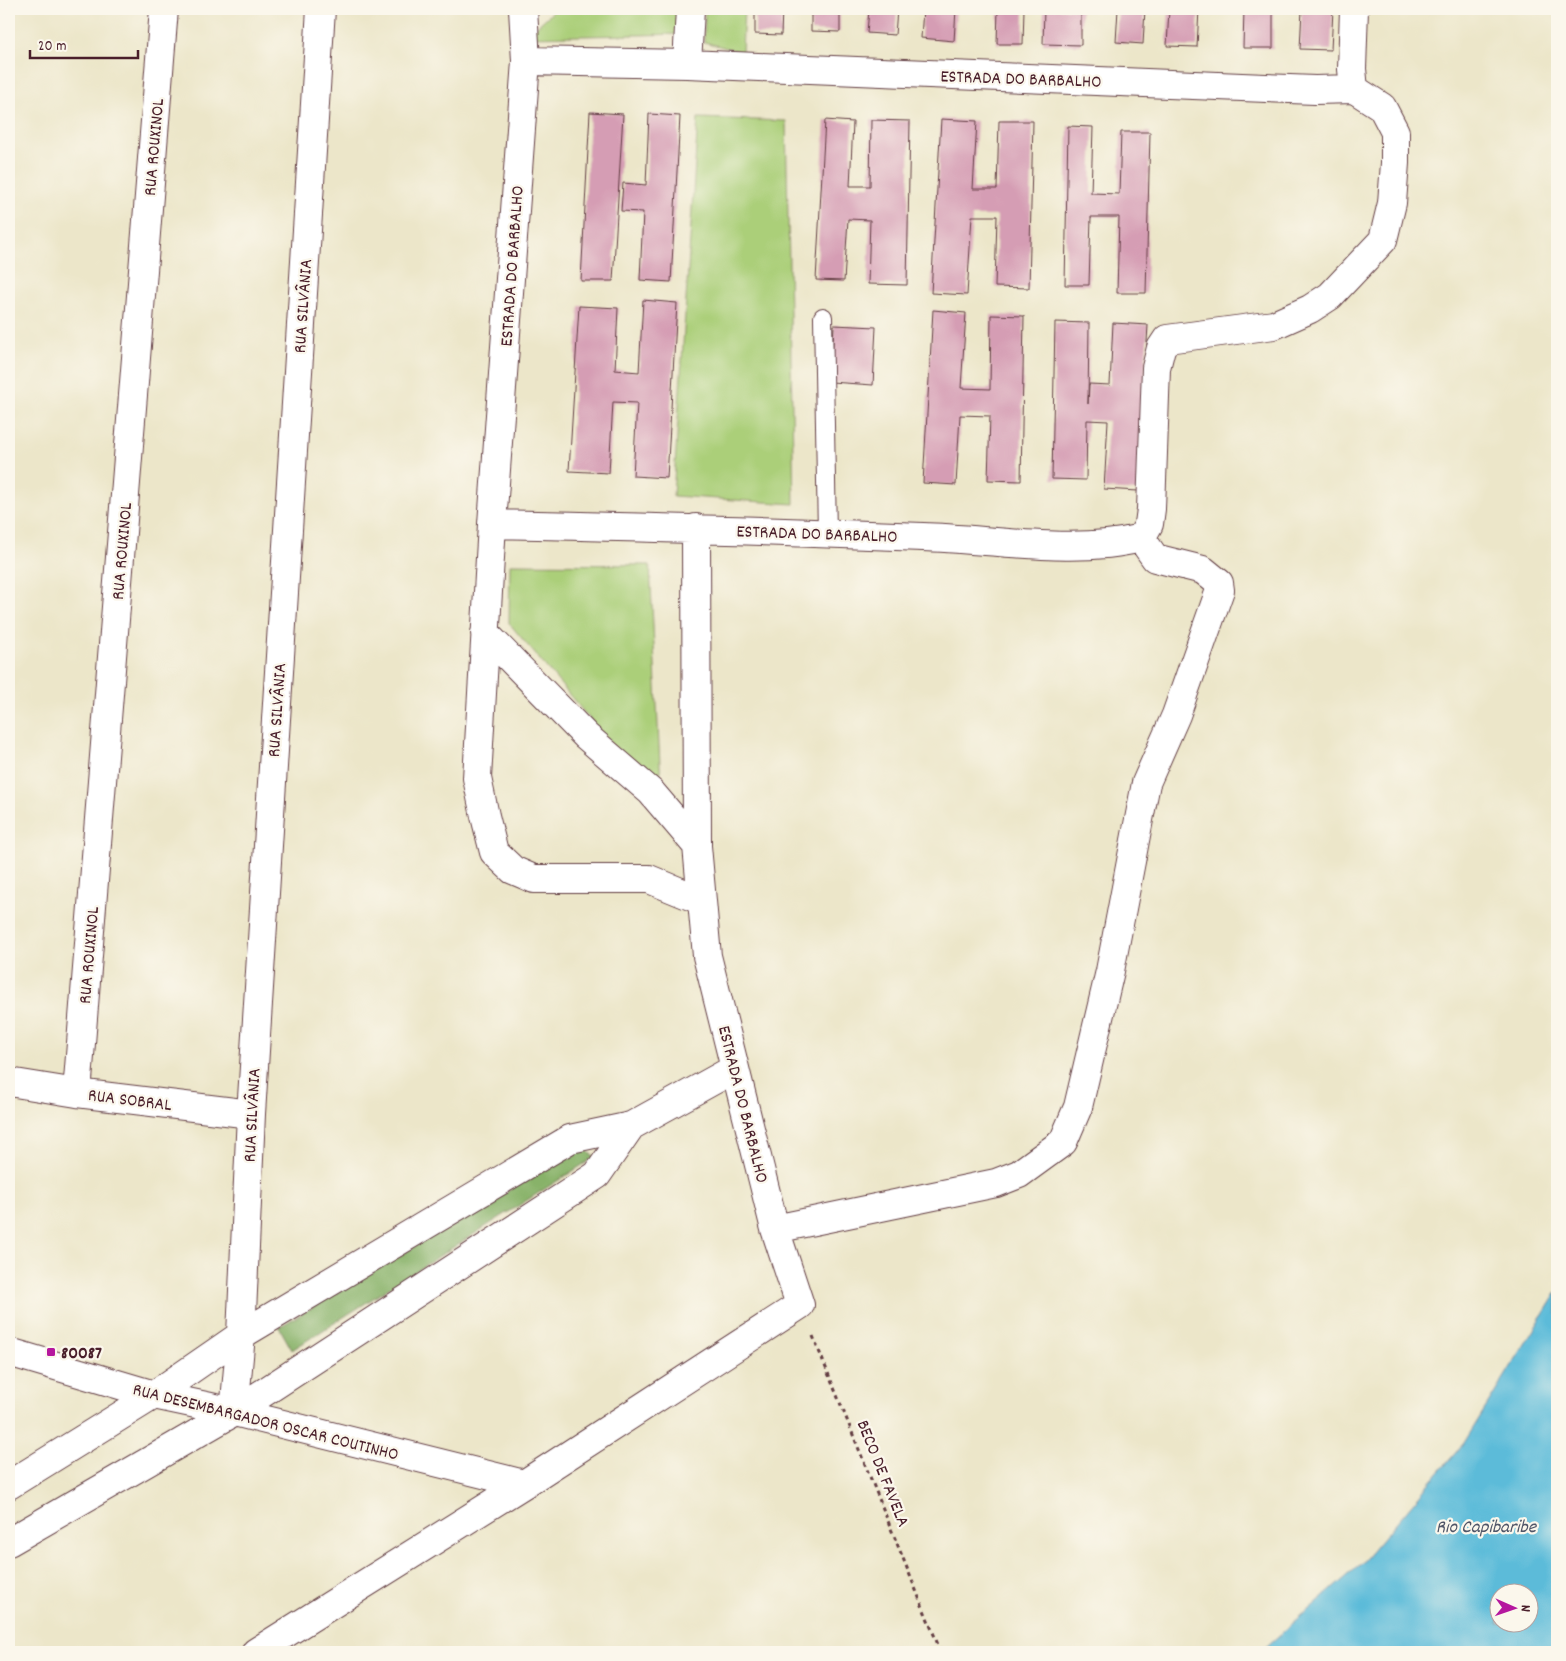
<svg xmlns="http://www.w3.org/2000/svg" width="1566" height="1661" viewBox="0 0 1566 1661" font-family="Dekko,sans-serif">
<rect width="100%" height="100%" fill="#fbf7ec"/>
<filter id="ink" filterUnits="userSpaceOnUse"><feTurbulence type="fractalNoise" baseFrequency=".02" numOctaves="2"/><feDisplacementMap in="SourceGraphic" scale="10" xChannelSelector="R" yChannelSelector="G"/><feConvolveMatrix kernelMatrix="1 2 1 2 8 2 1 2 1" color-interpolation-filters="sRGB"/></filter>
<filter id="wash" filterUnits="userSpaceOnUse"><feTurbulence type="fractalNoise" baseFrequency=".0096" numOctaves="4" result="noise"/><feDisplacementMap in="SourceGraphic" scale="20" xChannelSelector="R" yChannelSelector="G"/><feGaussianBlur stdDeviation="1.12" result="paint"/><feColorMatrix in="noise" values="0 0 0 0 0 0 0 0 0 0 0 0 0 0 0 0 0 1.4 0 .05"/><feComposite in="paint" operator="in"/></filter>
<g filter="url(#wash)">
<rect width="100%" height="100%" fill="#ece6c9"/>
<path fill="#abcf79" stroke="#7a7752" d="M 556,9 L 690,9 L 690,34 L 525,37 Z
M 705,9 L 744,9 L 742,52 L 704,42 Z
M 698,118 L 786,121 L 794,504 L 673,496 Z
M 510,564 L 650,565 L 662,805 L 509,623 Z"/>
<path fill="#88b269" stroke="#69684a" d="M 582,1147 L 595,1157 L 292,1350 L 279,1327 Z"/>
<path fill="#5bbbd9" stroke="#526d82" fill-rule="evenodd" d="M 1557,1292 L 1557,1652 L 1260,1652 L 1361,1564 L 1464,1443 ZM 1498,1594 L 1528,1594 L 1528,1624 L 1498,1624 Z"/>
<g id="blocks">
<path fill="#d59db4" d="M 755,9 L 782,9 L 781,35 L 755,34 Z
M 811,9 L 840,9 L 840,32 L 811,31 Z
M 869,9 L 897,9 L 895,35 L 867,33 Z
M 923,9 L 956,9 L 954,41 L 921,38 Z
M 998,9 L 1024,9 L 1023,44 L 997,44 Z
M 1044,9 L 1081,9 L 1081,45 L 1043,44 Z
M 1118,9 L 1145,9 L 1143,44 L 1116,42 Z
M 1169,9 L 1199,9 L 1197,47 L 1167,46 Z
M 1244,9 L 1273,9 L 1273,48 L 1243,48 Z
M 1302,9 L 1333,9 L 1331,50 L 1300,49 Z
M 590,112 L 623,114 L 613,281 L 581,281 Z
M 649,114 L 680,116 L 671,282 L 640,280 L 643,212 L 621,211 L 623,183 L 646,185 Z
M 941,119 L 977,121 L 973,189 L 997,189 L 999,121 L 1033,121 L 1029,288 L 995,287 L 997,216 L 972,216 L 967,295 L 931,293 Z
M 825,120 L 853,122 L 850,186 L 870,186 L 871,120 L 910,121 L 907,285 L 868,284 L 870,220 L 848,219 L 844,281 L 816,280 Z
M 1068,126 L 1093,127 L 1091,193 L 1119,194 L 1121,132 L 1150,132 L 1146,293 L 1117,293 L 1119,217 L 1091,217 L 1089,285 L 1065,285 Z
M 643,300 L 677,303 L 667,478 L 633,476 L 637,403 L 613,402 L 609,473 L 569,471 L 579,306 L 618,308 L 615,370 L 639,372 Z
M 933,310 L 966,313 L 961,388 L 990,389 L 991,315 L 1024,316 L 1021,481 L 988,480 L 990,416 L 960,415 L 956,485 L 923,483 Z
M 1055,322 L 1089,323 L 1088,404 L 1089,384 L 1110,385 L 1113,323 L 1148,325 L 1138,491 L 1104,489 L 1108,421 L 1087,420 L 1086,480 L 1052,479 Z
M 834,325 L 876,327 L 873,385 L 831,382 Z"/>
</g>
</g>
<g filter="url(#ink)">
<use href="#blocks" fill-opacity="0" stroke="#623d43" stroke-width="1"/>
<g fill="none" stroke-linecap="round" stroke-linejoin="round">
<defs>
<path id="lane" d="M 823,317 L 827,534"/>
<path id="street" d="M 523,9 L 526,61 L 492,524 L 477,778 L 485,816 L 494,852 L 513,870 L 534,879 L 649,879 L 700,900
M 1354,9 L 1352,69 L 1354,89
M 526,61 L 687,64 L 1315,90 L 1354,89
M 687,64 L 690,9
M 492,524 C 636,527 779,531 923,537 C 992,539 1075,555 1141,538
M 1141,538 L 1149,524 L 1151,509 L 1156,368 L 1161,348 L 1167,339 L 1274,325 L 1310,309 L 1330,296 L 1383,240 L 1392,203 L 1395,163 L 1395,132 L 1382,107 L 1354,89
M 485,633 L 586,736 L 651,792 L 697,846
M 9,1082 L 77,1093 L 251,1114
M 77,1093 L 164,9
M 775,1229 L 996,1183 L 1019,1174 L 1063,1142 L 1078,1107 L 1110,971 L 1146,783 L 1176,715 L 1220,590 L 1219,583 L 1203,570 L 1155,558 L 1141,538
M 9,1352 L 154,1395 L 234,1412 L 524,1484
M 234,1412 L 241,1335 L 251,1114 L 321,9
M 9,1485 L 154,1395 L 241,1335 L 570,1139 L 631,1126 L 734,1069
M 9,1542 L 234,1412 L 597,1175 L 631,1126
M 256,1652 L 524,1484 L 800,1305 L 775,1229 L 707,956 L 697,846 L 696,528"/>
</defs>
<use href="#lane" stroke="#623d43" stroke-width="20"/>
<use href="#street" stroke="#623d43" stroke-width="30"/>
<path stroke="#623d43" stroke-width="3" stroke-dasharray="4 4" stroke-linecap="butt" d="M 813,1336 L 941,1652"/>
<use href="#lane" stroke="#fff" stroke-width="18"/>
<use href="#street" stroke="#fff" stroke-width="28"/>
</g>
</g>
<rect fill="#b5179e" stroke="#fbf7ec" stroke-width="2" x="46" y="1347" width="10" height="10" rx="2.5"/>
<g text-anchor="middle" stroke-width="4.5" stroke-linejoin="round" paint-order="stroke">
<g font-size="18" fill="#4a1f2b" stroke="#fbf7ec">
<text transform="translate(1021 78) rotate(2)" y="6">ESTRADA DO BARBALHO</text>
<text transform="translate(153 147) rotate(-85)" y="6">RUA ROUXINOL</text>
<text transform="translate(511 266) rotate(-86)" y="6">ESTRADA DO BARBALHO</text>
<text transform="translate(302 306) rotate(-86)" y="6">RUA SILVÂNIA</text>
<text transform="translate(817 533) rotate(2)" y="6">ESTRADA DO BARBALHO</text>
<text transform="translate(121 551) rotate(-85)" y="6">RUA ROUXINOL</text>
<text transform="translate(276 710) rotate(-86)" y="6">RUA SILVÂNIA</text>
<text transform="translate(88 955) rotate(-85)" y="6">RUA ROUXINOL</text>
<text transform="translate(130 1099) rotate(7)" y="6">RUA SOBRAL</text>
<text transform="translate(744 1104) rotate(76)" y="6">ESTRADA DO BARBALHO</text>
<text transform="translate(251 1115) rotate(-87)" y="6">RUA SILVÂNIA</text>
<text transform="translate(266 1421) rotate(14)" y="6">RUA DESEMBARGADOR OSCAR COUTINHO</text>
<text transform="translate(884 1473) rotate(68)" y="6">BECO DE FAVELA</text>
</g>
<g font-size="18" font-weight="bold" fill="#4a1f2b" stroke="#fbf7ec" text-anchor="start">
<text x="61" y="1358">80087</text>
</g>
<g font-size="19" font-style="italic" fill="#505668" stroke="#fbf7ec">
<text x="1486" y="1532">Rio Capibaribe</text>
</g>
</g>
<rect width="1566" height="1661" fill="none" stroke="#fbf7ec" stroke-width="30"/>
<g transform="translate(1514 1608) rotate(92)"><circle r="24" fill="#fbf7ec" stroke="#b4a19f"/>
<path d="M0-4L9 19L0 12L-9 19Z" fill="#b5179e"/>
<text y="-8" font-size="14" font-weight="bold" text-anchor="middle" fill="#4a1f2b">N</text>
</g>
<path d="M30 50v8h108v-8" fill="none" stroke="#4a1f2b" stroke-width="2.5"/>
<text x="38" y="50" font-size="15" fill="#4a1f2b" stroke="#fbf7ec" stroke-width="4" paint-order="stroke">20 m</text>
</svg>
